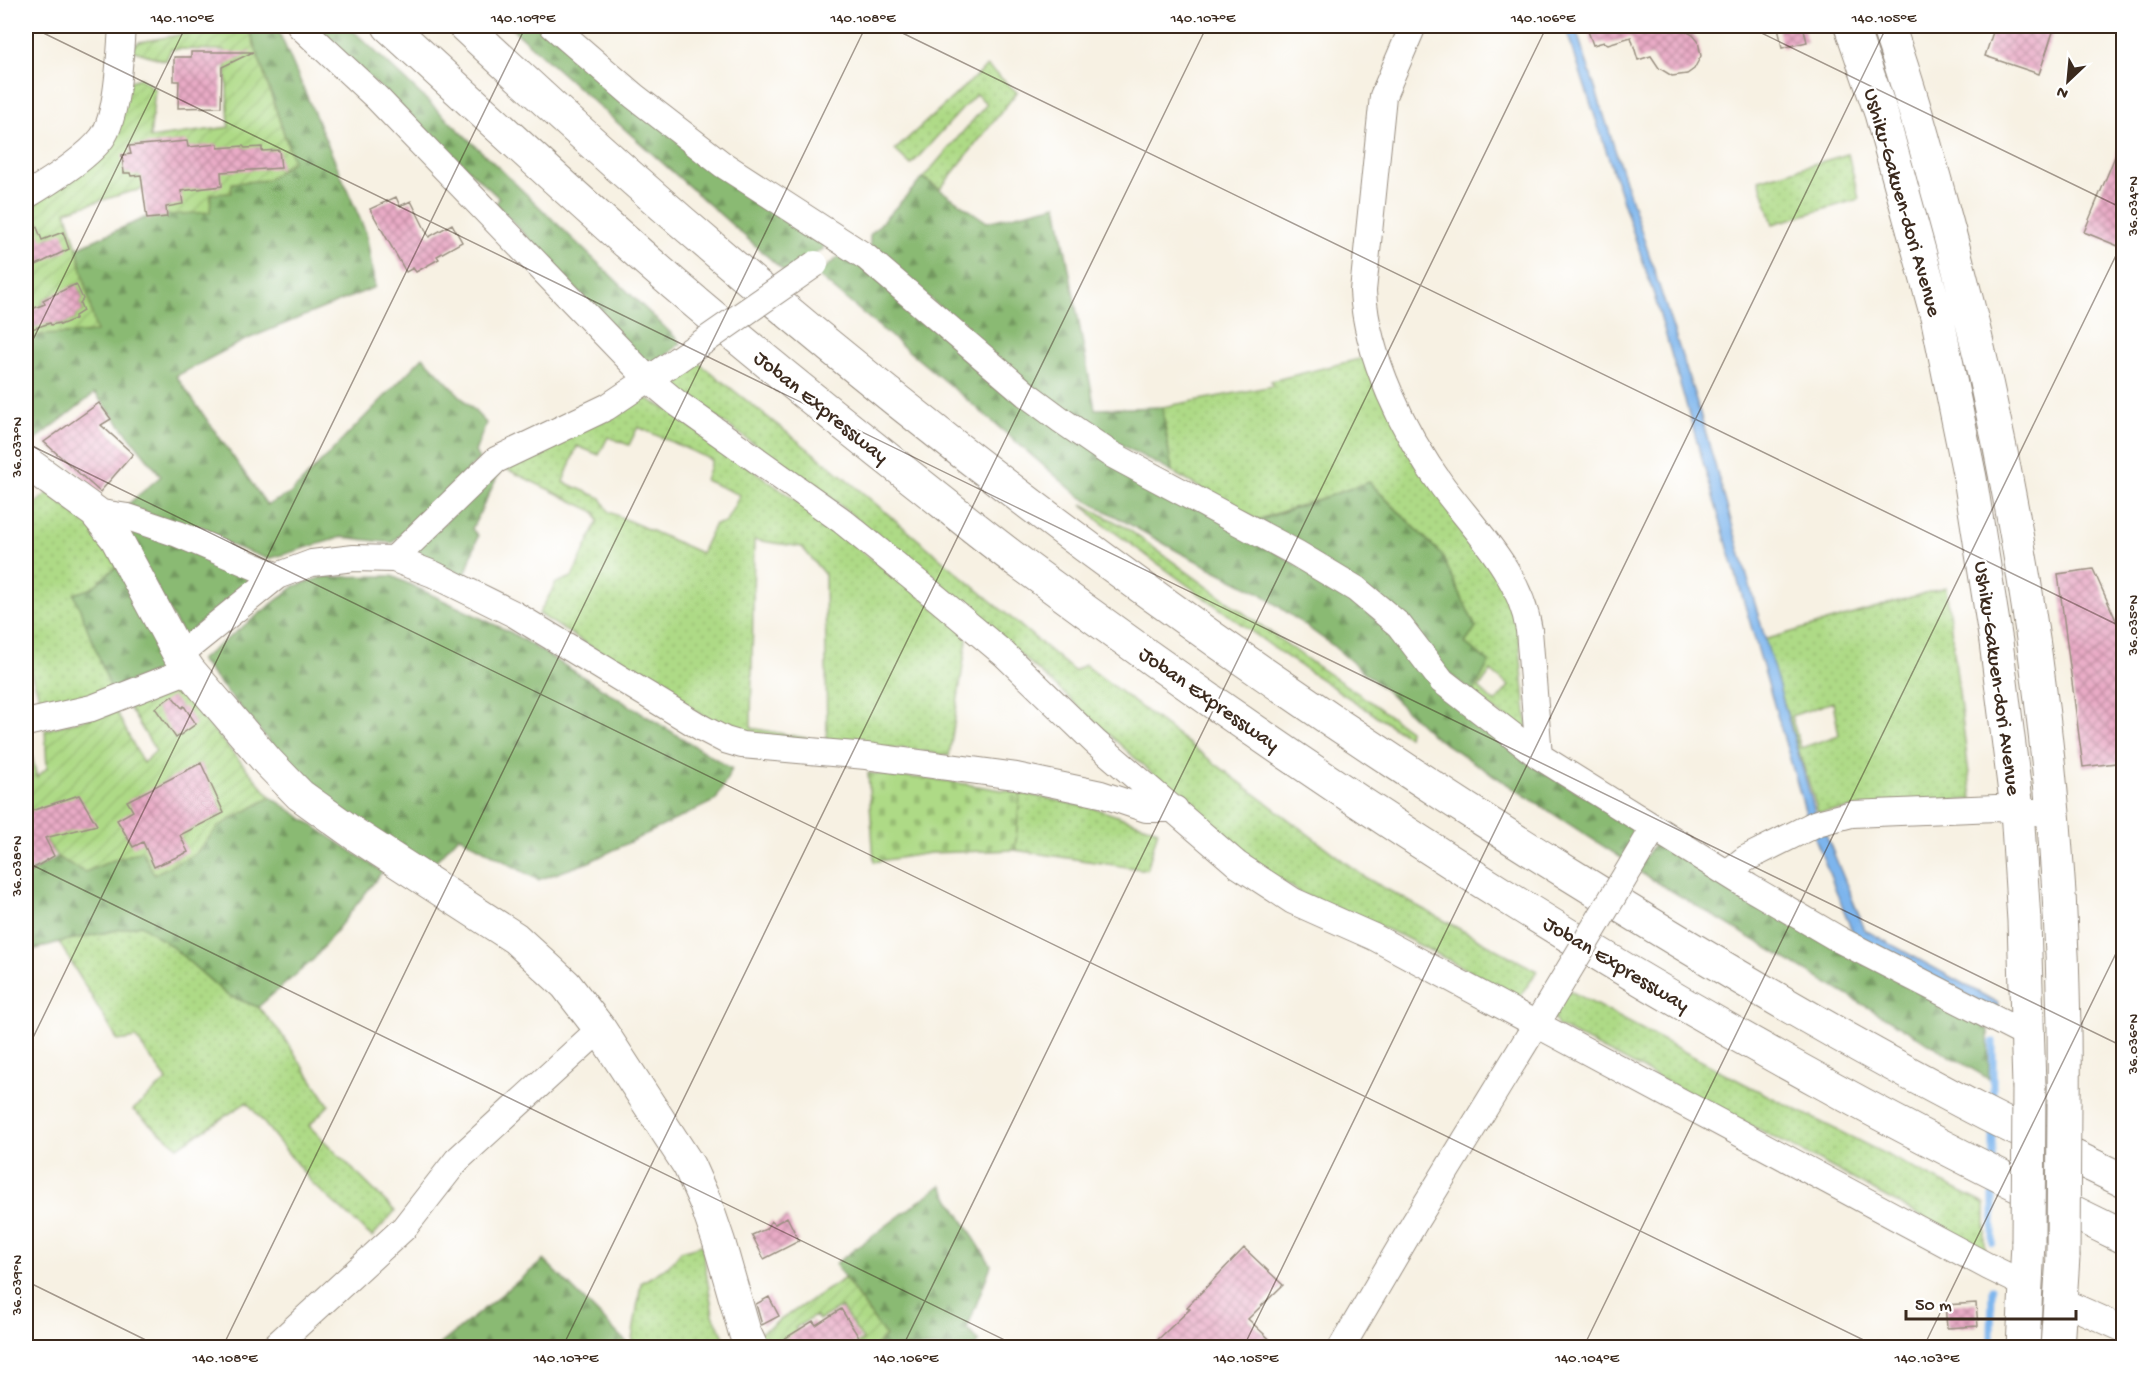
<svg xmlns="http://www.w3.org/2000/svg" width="2149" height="1373" viewBox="0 0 2149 1373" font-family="'Gochi Hand',sans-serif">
<defs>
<pattern id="grass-dots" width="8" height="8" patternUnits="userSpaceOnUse" patternTransform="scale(1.5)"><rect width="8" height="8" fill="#aeda86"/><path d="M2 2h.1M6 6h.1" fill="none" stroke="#97bb73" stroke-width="1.8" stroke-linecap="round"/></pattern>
<pattern id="forest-firs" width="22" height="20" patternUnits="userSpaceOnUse" patternTransform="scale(1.5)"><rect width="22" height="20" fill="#8aba73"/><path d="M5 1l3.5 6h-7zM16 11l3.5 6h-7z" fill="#72975e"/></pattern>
<pattern id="cemetery-stones" width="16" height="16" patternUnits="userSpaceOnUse" patternTransform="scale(1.5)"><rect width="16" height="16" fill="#aeda86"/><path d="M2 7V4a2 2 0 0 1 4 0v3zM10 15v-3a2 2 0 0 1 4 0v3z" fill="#97bb73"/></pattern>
<pattern id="garden-furrows" width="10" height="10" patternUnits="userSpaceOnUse" patternTransform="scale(1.5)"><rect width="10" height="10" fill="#aeda86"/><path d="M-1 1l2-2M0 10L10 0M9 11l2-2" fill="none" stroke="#97bb73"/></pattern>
<pattern id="building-cross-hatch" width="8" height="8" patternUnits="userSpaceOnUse" patternTransform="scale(1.5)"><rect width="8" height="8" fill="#e9abc6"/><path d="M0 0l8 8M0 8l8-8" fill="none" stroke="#be8ba0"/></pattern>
</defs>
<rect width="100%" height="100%" fill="#fff"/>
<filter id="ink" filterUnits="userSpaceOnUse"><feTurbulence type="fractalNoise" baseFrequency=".0167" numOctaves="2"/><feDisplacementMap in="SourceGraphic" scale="12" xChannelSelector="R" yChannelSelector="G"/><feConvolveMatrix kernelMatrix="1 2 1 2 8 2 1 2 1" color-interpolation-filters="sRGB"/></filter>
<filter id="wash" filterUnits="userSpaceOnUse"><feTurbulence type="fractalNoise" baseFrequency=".008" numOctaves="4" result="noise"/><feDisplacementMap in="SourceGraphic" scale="24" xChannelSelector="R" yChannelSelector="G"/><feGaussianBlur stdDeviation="1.35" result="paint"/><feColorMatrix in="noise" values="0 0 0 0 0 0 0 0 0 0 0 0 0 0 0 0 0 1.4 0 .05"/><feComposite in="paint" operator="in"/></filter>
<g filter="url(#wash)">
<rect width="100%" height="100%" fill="#f7f1e3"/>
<path fill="url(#grass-dots)" stroke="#748252" stroke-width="1.5" fill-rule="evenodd" d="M 987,66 L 1017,92 L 940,189 L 923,178 L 987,104 L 976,94 L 911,165 L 895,150 Z
M 1848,154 L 1859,199 L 1773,224 L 1759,180 Z
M 1367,357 L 1504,585 L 1517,615 L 1528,735 L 1473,693 L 1465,643 L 1476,628 L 1441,554 L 1369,482 L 1257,520 L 1172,472 L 1162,407 L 1273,386 L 1271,381 ZM 1491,671 L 1509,686 L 1495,703 L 1479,688 Z
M 695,360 L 845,478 L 1074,671 L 1085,665 L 1366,878 L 1537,971 L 1520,997 L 1402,936 L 1302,894 L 1240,853 L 977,615 L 832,499 L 668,383 L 671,376 Z
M 637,397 L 648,399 L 670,411 L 795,500 L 968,633 L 949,756 L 911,749 L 831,744 L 748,734 L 724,728 L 674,699 L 539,614 L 556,583 L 572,577 L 598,521 L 595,512 L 502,467 ZM 638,427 L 712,460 L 705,480 L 740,495 L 725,523 L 715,524 L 701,553 L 609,512 L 601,498 L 563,482 L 577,446 L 599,455 L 608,437 L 629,445 ZM 754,540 L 802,547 L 825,575 L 827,742 L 751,728 Z
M 48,493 L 93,527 L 117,566 L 92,588 L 111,689 L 44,709 L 26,660 L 26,512 Z
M 1082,504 L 1125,527 L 1314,664 L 1368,700 L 1409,730 L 1408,737 L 1281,653 L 1099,521 Z
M 1946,587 L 1972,799 L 1818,812 L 1764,640 ZM 1833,702 L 1839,735 L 1801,748 L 1791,716 Z
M 1020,793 L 1097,809 L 1158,830 L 1147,870 L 1015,850 Z
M 141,925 L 170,945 L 227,995 L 258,1007 L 280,1032 L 329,1105 L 309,1126 L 395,1211 L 372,1237 L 312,1183 L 247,1102 L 178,1147 L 133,1110 L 167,1080 L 136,1038 L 118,1041 L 59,942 Z
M 1568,990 L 1745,1084 L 1985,1204 L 1985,1251 L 1820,1161 L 1558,1026 L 1553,1016 Z
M 702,1245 L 713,1315 L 729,1347 L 656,1347 L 653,1343 L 631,1346 L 641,1283 L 669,1266 L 681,1251 Z"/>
<path fill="url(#forest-firs)" stroke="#627248" stroke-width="1.5" d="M 248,26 L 281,26 L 279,32 L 366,233 L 375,287 L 245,340 L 176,376 L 267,505 L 290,494 L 423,357 L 486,423 L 475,452 L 479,459 L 392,543 L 342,537 L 268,559 L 126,506 L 161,476 L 95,393 L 29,445 L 26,443 L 26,339 L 41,335 L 95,332 L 77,248 L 149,216 L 211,194 L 231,183 L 267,180 L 293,161 Z
M 314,26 L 348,26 L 499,168 L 681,343 L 654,365 L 645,363 L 496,204 L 499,198 Z
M 509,26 L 541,26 L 824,240 L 823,249 L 785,272 Z
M 923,178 L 987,222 L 1057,205 L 1095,409 L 1162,407 L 1172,472 L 1097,432 L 1035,391 L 870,246 L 870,235 Z
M 840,256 L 859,262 L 1029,406 L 1336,588 L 1387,628 L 1449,699 L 1522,760 L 1641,828 L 1626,861 L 1433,736 L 1386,691 L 1332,645 L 1260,593 L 1179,552 L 1079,496 L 965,398 L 817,275 Z
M 502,467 L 472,529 L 478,536 L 465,576 L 412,553 Z
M 1369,482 L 1441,554 L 1476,628 L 1465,643 L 1489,662 L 1473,693 L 1257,521 Z
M 122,526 L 182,546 L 228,570 L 253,576 L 253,582 L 211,613 L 184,637 Z
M 117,566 L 169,666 L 111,689 L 74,594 L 92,588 Z
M 392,576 L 512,633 L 732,769 L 716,800 L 589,862 L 538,880 L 459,836 L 431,866 L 327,801 L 290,766 L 200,660 L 295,586 L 323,577 Z
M 271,797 L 382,872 L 314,959 L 258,1007 L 227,995 L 170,945 L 141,925 L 59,942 L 26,952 L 26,875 L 57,857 L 85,872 L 116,859 L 142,851 L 154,874 L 195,854 L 219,826 Z
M 1656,842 L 1988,1029 L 1989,1079 L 1636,870 Z
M 941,1185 L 991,1265 L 967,1329 L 979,1342 L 973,1347 L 875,1347 L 885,1336 L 835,1264 Z
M 544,1260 L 630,1346 L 653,1343 L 656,1347 L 437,1347 Z"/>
<path fill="url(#cemetery-stones)" stroke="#748252" stroke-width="1.5" d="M 868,773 L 947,781 L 1020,793 L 1015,850 L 930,853 L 874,862 Z"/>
<path fill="url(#garden-furrows)" stroke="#748252" stroke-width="1.5" fill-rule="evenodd" d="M 228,26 L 248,26 L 293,161 L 267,180 L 232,183 L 231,193 L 211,194 L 210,212 L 155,216 L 150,188 L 129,192 L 66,211 L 77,248 L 96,332 L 41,335 L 26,339 L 26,331 L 35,328 L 29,310 L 26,311 L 26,264 L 39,259 L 32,217 L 26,220 L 26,204 L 60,187 L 124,83 L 140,78 L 155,89 L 150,138 L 229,127 L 225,50 L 171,49 L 166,61 L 128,49 L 139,42 ZM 74,285 L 77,286 L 83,299 L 80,303 L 83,311 L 75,316 L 75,319 L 61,325 L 59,323 L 51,325 L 42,305 L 45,303 L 43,300 L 51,296 L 54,297 Z
M 176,687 L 271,797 L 219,826 L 195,854 L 154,874 L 142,851 L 116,859 L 85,872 L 57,857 L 42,834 L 41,836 L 26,847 L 26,839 L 39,832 L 26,800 L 26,735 L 37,777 L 47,768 L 45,730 L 116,711 L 143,763 L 156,751 L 128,706 Z
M 845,1278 L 885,1336 L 875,1347 L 852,1347 L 863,1340 L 841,1307 L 819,1320 L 815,1316 L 795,1328 L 801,1335 L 789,1343 L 791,1347 L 765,1347 L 757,1335 Z"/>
<path fill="#7db5ed" stroke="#5c7086" stroke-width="1.5" d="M 1565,26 L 1575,26 L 1697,403 L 1816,815 L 1807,817 L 1654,295 Z
M 1825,832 L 1865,930 L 1998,1003 L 1997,1011 L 1854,936 L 1814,835 Z"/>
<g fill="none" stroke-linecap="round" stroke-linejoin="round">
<path stroke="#7db5ed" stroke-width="7" d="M 1993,1042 L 1993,1109
M 1993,1163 L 1993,1129
M 1993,1243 L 1993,1183
M 1991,1337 L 1992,1289"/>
</g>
<g id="blocks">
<path fill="url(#building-cross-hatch)" d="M 1581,26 L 1678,26 L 1680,28 L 1693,35 L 1698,41 L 1701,56 L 1694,69 L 1687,74 L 1672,76 L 1659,68 L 1651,56 L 1638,60 L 1631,37 L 1608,44 L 1604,42 L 1593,45 L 1588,31 Z
M 1778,26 L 1803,26 L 1807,42 L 1782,48 Z
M 1995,26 L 2055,26 L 2039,74 L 1985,56 Z
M 191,52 L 253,52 L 222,67 L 221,107 L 178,108 L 179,81 L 174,81 L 174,57 L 191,57 Z
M 2123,137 L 2124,231 L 2118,246 L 2084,232 Z
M 187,141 L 188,147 L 218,144 L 218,148 L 243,146 L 245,148 L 262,147 L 262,151 L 279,150 L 281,168 L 221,172 L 222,186 L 181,191 L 183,204 L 166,207 L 167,217 L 147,219 L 141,175 L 131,176 L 130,173 L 124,173 L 122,155 L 131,154 L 129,146 Z
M 396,197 L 400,206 L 411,201 L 429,237 L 452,224 L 462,242 L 437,256 L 439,259 L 416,272 L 413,268 L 406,272 L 370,209 Z
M 30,210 L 42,240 L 63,232 L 69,249 L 26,270 L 26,211 Z
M 76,284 L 83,299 L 80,303 L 83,311 L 75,316 L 75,319 L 60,325 L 59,323 L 51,325 L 50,323 L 26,331 L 26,311 L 45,304 L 43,300 Z
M 99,403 L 111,419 L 101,425 L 133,454 L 100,492 L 44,442 Z
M 2093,569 L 2124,638 L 2124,762 L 2083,767 L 2058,574 Z
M 172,696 L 182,708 L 184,706 L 196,724 L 176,738 L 155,708 Z
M 201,763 L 224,813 L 180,835 L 188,852 L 154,867 L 143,842 L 133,847 L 117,820 L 133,811 L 127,801 Z
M 79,795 L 97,825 L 45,838 L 54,856 L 26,873 L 26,799 L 31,811 Z
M 787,1217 L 799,1241 L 764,1259 L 752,1235 L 766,1229 L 771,1221 L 775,1224 Z
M 1244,1248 L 1283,1285 L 1248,1319 L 1278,1347 L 1150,1347 L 1190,1309 L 1187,1307 Z
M 769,1297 L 779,1316 L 762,1325 L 756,1304 Z
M 1976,1303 L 1978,1326 L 1947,1328 L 1945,1305 Z
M 841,1309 L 860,1339 L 848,1347 L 771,1347 L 813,1321 L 816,1325 Z"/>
</g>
</g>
<g filter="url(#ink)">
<use href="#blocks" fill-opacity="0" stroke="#998e80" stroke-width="1.5"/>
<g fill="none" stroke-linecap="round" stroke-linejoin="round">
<defs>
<path id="minor" d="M 300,26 L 377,98 L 648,379 L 677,403 L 841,520 L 937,598 L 1004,654 L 1095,742 L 1238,865 L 1293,901 L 1374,937 L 1989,1267 L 2026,1285
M 553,26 L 634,96 L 722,164 L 866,257 L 1026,394 L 1061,420 L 1109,453 L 1296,553 L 1356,589 L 1399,625 L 1442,681 L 1539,756 L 1749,887 L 1840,940 L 2028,1036
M 1413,26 L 1383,96 L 1363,291 C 1366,355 1405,436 1443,487 C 1477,532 1520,573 1529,630 L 1539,756
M 26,196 C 49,182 86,159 102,138 C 118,116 120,53 122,26
M 95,512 L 128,517 L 178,534 L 277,576
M 394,559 L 496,460 L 607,407 L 677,360
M 179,655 L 277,576 L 312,563 L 354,558 L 394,559 L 433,574 L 514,614 L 702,728 L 725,740 L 742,745 L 866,756 L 1016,776 L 1101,794 L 1146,809 L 1175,809
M 26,723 L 92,708 L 189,670
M 1727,873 L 1745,859 L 1817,823 L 1852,814 L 1996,808 L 2053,814
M 2061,1301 L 2124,1329
M 273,1348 L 404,1228 L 457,1160 L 600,1029
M 1341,1348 L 1415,1222 L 1545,1010"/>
<path id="tertiary" d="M 26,462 L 95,512 L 116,538 L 179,655 L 189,670 L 268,762 L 300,795 L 356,835 L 515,938 L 566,985 L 600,1029 L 689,1166 L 706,1204 L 719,1242 L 745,1333 L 752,1348"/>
<path id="trunk" d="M 1851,26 L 1881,113 L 1937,316 L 1970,478 L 1996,642 L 2017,809 L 2024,921 L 2029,1086
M 1888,26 C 1909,86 1926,148 1943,210 C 2023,499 2068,804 2064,1103
M 2023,1348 L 2028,1242
M 2057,1348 L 2063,1257"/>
<path id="motorway" d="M 389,26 C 483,112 577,200 674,284 C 755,353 838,420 922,486 C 956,513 989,540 1023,565 C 1276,753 1543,930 1820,1081 C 1919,1136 2021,1187 2124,1237
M 465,26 C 805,346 1174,630 1571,875 C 1706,959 1844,1041 1986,1114 C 2031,1137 2078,1158 2124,1181"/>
</defs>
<use href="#minor" stroke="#998e80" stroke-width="28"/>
<use href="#tertiary" stroke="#998e80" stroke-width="34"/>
<use href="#trunk" stroke="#998e80" stroke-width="35"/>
<use href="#motorway" stroke="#998e80" stroke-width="35"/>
<use href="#minor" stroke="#fff" stroke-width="26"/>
<use href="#tertiary" stroke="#fff" stroke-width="32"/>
<use href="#trunk" stroke="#fff" stroke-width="33"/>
<use href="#motorway" stroke="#fff" stroke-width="33"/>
<defs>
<path id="minor-bridge" d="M 677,360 L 815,264
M 1545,1010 L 1648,838"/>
<path id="trunk-bridge" d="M 2028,1242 L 2029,1086
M 2063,1257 L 2064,1103"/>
</defs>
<use href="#minor-bridge" stroke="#998e80" stroke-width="28" stroke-linecap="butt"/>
<use href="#trunk-bridge" stroke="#998e80" stroke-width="35" stroke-linecap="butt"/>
<use href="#minor-bridge" stroke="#fff" stroke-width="26"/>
<use href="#trunk-bridge" stroke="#fff" stroke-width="33"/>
</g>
</g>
<path fill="none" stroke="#3b2a1e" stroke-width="1.5" stroke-opacity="0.45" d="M 29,26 L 2124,1047M 888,26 L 2124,628M 1747,26 L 2124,209M 26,354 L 186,26M 26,443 L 1880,1348M 26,862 L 1021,1348M 26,1052 L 526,26M 26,1281 L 162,1348M 222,1348 L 866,26M 562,1348 L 1207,26M 902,1348 L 1547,26M 1243,1348 L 1887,26M 1583,1348 L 2124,239M 1923,1348 L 2124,937"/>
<g text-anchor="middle" stroke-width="5" stroke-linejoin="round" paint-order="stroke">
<g font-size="21" fill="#3b2a1e" stroke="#fff">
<text transform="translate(1904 202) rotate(74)" y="7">Ushiku-Gakuen-dori Avenue</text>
<text transform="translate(822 406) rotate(39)" y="7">Joban Expressway</text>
<text transform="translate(1999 678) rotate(82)" y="7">Ushiku-Gakuen-dori Avenue</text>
<text transform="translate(1210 698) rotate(35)" y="7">Joban Expressway</text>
<text transform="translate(1617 963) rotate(31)" y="7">Joban Expressway</text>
</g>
</g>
<rect width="2149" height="1373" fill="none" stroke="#fff" stroke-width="66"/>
<g transform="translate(2068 81) rotate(206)" stroke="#ffffff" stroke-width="4.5" paint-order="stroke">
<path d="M0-4.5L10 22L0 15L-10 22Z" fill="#3b2a1e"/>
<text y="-9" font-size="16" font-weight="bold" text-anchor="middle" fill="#3b2a1e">N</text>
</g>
<path d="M1906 1310v9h170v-9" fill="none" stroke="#3b2a1e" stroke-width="3"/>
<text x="1915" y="1310" font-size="18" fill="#3b2a1e" stroke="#ffffff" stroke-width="4.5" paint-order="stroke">50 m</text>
<rect x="33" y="33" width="2083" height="1307" fill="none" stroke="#3b2a1e" stroke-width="2"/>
<g font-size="15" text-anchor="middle" fill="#3b2a1e">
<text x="182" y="22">140.110°E</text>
<text x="523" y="22">140.109°E</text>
<text x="863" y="22">140.108°E</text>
<text x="1203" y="22">140.107°E</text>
<text x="1543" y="22">140.106°E</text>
<text x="1884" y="22">140.105°E</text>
<text transform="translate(2132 206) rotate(-90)" y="5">36.034°N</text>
<text transform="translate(16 447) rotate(-90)" y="5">36.037°N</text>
<text transform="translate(2132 625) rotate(-90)" y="5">36.035°N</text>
<text transform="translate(16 866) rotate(-90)" y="5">36.038°N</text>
<text transform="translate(2132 1044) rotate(-90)" y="5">36.036°N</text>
<text transform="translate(16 1285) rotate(-90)" y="5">36.039°N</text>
<text x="225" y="1362">140.108°E</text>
<text x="566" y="1362">140.107°E</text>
<text x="906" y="1362">140.106°E</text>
<text x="1246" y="1362">140.105°E</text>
<text x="1587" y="1362">140.104°E</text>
<text x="1927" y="1362">140.103°E</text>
</g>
</svg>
